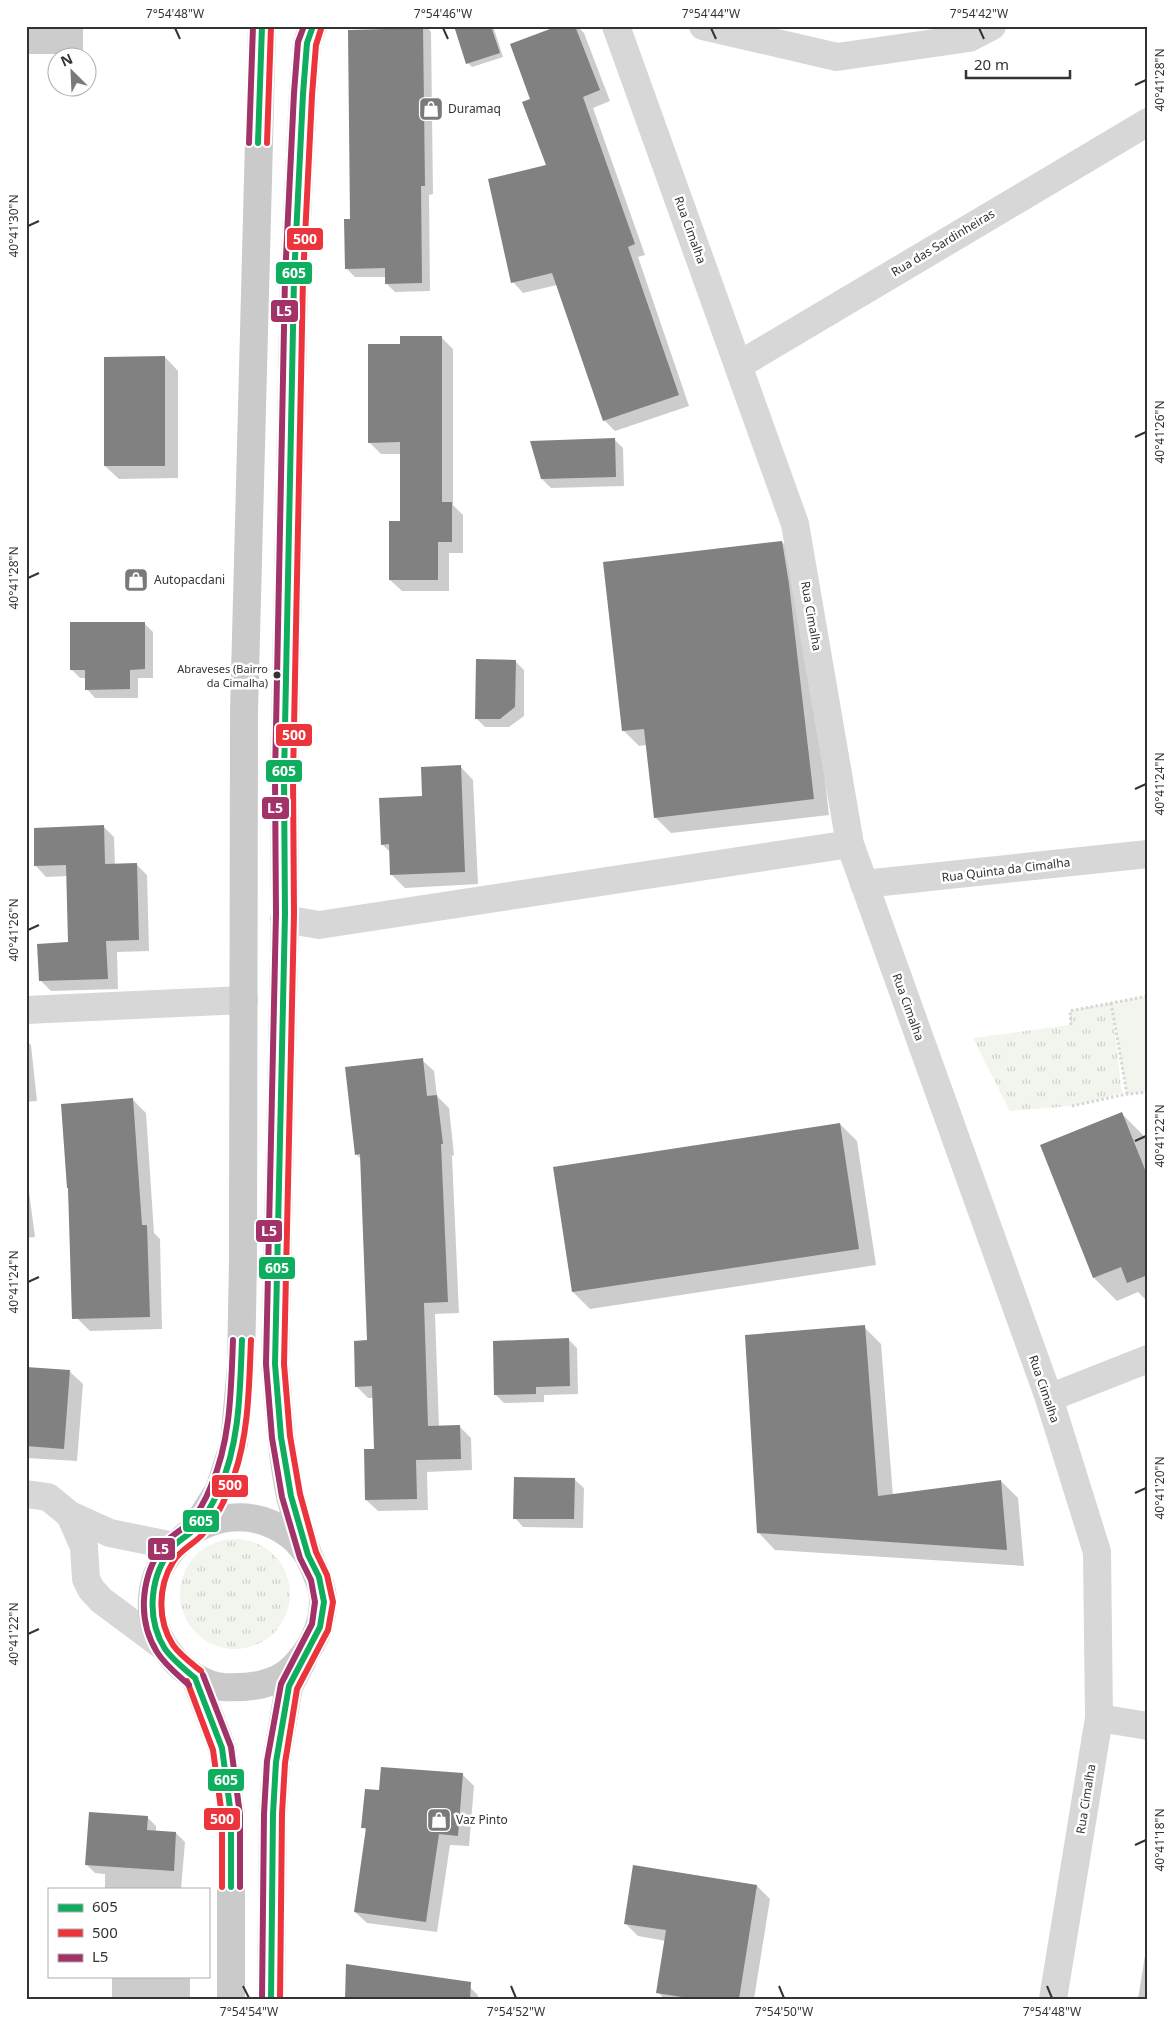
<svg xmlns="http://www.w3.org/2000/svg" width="1174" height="2025" viewBox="0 0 1174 2025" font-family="'Noto Sans',sans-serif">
<defs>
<pattern id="grass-tufts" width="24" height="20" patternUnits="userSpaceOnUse" patternTransform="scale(1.25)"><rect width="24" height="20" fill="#f1f5ed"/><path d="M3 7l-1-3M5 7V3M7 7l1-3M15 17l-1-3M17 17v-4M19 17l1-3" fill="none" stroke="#cfd2cc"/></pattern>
</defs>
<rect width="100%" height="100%" fill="#fff"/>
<path fill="url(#grass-tufts)" d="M 1111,1003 L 1122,1093 L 1072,1106 L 1010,1111 L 973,1038 L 1070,1025 L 1070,1011 Z
M180 1594a55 55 0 1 1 110 0a55 55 0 1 1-110 0Z"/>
<path fill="#f1f5ed" d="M 1148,996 L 1148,1092 L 1127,1094 L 1111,1003 Z"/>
<path fill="#0003" d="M 26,26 L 83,26 L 83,54 L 26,54 Z
M 388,26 L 426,26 L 431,32 L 433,194 L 429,195 L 430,291 L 395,292 L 386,283 L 386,277 L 355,277 L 346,268 L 351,220 Z
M 463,26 L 493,26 L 503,57 L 472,67 L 468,63 Z
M 563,26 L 577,26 L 584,33 L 610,101 L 593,108 L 645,255 L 638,257 L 689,406 L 615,431 L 604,420 L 557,285 L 523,293 L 513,282 L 547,166 L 532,99 Z
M 441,337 L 453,349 L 453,505 L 463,515 L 463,553 L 449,553 L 449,591 L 402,591 L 390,580 L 401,522 L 401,454 L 381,454 L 369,442 L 401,345 Z
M 165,357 L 178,371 L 178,478 L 119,479 L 105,466 Z
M 614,439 L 623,448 L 624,486 L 551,488 L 542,479 Z
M 782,542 L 797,558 L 805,600 L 829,815 L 671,833 L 655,817 L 647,745 L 639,746 L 623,730 Z
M 144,623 L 153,632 L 153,678 L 138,678 L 138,698 L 95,698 L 87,689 L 86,678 L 80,678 L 72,670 Z
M 515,661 L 524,670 L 524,716 L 509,727 L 485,727 L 476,718 Z
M 460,766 L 473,780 L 478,884 L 405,888 L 392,875 L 391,853 L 382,844 L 423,797 Z
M 103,826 L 114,837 L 115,865 L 136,864 L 147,875 L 149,951 L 117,952 L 118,989 L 51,991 L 40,980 L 69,944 L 68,876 L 46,877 L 36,866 Z
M 26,1040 L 31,1045 L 37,1101 L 26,1102 Z
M 422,1060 L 434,1071 L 437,1096 L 449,1108 L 454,1155 L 452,1156 L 459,1313 L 435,1314 L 439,1427 L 459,1426 L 471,1438 L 472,1470 L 427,1472 L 428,1510 L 378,1511 L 366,1500 L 376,1450 L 374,1398 L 368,1398 L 356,1386 L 369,1341 L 361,1159 L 356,1154 Z
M 133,1100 L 146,1113 L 154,1233 L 160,1239 L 162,1329 L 90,1331 L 77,1318 L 62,1105 Z
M 1122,1114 L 1145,1137 L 1148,1143 L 1148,1302 L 1138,1292 L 1117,1301 L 1094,1278 Z
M 840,1124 L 857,1141 L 876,1265 L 590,1309 L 573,1292 Z
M 26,1169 L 35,1237 L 26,1238 Z
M 864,1327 L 881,1344 L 893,1496 L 1001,1481 L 1018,1498 L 1024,1566 L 775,1550 L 758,1532 Z
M 568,1339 L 577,1348 L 578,1394 L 544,1395 L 544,1402 L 504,1403 L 495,1394 Z
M 26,1368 L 69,1371 L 83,1384 L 77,1461 L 26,1458 Z
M 575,1480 L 584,1488 L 583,1528 L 523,1527 L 515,1518 Z
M 463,1775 L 474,1786 L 469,1846 L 450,1845 L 437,1932 L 367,1923 L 355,1912 L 367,1831 L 363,1827 L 380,1791 Z
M 147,1817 L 156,1826 L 156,1832 L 176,1833 L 185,1842 L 181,1889 L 105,1889 L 105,1874 L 95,1873 L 87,1865 Z
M 757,1886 L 770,1899 L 754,1999 L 664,1999 L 658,1992 L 666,1941 L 638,1936 L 625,1923 Z
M 1148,1937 L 1148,1999 L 1138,1999 Z
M 112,1976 L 190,1976 L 190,1999 L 112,1999 Z
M 464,1982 L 478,1995 L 477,1999 L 347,1999 Z"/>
<path fill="#818181" d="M 386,26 L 423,26 L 425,186 L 421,186 L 422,283 L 385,284 L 385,268 L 345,269 L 344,219 L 350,219 L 348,30 L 386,29 Z
M 454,26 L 491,26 L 500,53 L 466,64 Z
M 558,26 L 575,26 L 600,90 L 583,97 L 635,244 L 628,247 L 679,395 L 603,421 L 552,273 L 511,283 L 488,179 L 546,165 L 522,102 L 530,99 L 510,44 Z
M 400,336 L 442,336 L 442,502 L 452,502 L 452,542 L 438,542 L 438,580 L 389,580 L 389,521 L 400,521 L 400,442 L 368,443 L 368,344 L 400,344 Z
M 165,356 L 165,466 L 104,466 L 104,357 Z
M 615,438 L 616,477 L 541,479 L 530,441 Z
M 782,541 L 789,584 L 814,799 L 654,818 L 644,729 L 622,731 L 603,562 Z
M 70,622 L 145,622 L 145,669 L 130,670 L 130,689 L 85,690 L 85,670 L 70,670 Z
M 476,659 L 516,660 L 515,707 L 500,719 L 475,719 Z
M 461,765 L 465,872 L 390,875 L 389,844 L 381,845 L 379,798 L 422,796 L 421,767 Z
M 104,825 L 105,864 L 137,863 L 139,940 L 106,941 L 108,979 L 39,981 L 37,944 L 68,942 L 66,865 L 34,866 L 34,828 Z
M 423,1058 L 427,1096 L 437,1095 L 443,1144 L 441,1144 L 448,1302 L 424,1303 L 428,1426 L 460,1425 L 461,1459 L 416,1460 L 417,1499 L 365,1500 L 364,1449 L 374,1449 L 372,1386 L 355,1387 L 354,1341 L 367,1340 L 360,1154 L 355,1155 L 345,1067 Z
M 133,1098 L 142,1225 L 147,1225 L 150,1317 L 72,1319 L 68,1188 L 67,1188 L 61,1104 Z
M 1122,1112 L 1148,1177 L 1148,1275 L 1127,1283 L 1121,1267 L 1093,1278 L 1040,1145 Z
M 840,1123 L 859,1249 L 572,1292 L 553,1167 Z
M 865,1325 L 878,1496 L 1001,1480 L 1007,1550 L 757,1533 L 745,1335 Z
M 569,1338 L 570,1386 L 536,1387 L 536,1394 L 494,1395 L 493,1341 Z
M 26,1367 L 70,1370 L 64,1449 L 26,1446 Z
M 514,1477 L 575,1478 L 574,1519 L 513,1519 Z
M 381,1767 L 463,1773 L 458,1836 L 439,1834 L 426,1922 L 354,1912 L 366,1828 L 361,1828 L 365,1789 L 379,1790 Z
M 89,1812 L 148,1816 L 147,1830 L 176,1832 L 174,1871 L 85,1865 Z
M 633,1865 L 757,1885 L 739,1999 L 695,1999 L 656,1993 L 666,1930 L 624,1924 Z
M 346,1964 L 471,1982 L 470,1999 L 345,1999 Z"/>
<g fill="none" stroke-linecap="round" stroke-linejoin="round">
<path stroke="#d6d6d6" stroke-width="3" stroke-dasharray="2.5 2.5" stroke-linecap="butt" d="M 1111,1003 L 1127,1094
M 1071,1025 L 1070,1011 L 1148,996
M 1072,1106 L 1127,1094 L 1148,1092"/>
<path stroke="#d7d7d7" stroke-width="28" d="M 616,26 L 795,524 L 850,844 L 1049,1398 L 1097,1552 L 1099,1718 L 1053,1999
M 703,26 L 837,57 L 969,38 L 992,26
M 739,365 L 1148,122
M 864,884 L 1148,854
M 284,919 L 319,925 L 850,844
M 26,1010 L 244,1000
M 1049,1398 L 1148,1359
M 26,1494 L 48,1497 L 70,1515 L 110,1533 L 174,1546
M 70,1515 L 84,1547 L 86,1579 L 91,1589 L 101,1600 L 164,1647
M 1099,1718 L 1148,1726"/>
<path stroke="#cacaca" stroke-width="28" d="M 194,1529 L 219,1490 L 234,1443 L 241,1366 L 243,1261 L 244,713 L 262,26
M 308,1555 C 303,1548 297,1540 290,1535 C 209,1475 108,1580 172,1657 C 184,1672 204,1685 223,1687 C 248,1688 276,1686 294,1667 C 311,1649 322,1629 323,1604 C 324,1585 314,1570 308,1554 C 301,1535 295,1515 290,1496 C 281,1453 279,1408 275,1364 L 285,914 L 284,778 L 294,278 L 303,94 L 307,43 L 313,26
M 195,1678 L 222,1748 L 231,1815 L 231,1999
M 271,1999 L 273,1814 L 276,1762 L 289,1686 L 303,1660"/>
<defs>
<path id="bus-1" d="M 258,143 L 262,26
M 195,1678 C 184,1669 173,1660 165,1649 C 145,1617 150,1573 174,1546 C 180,1539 189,1535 195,1529 C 205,1518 213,1503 219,1490 C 240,1443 240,1390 242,1340
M 195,1678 L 222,1748 L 231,1815 L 231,1887
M 271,1999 L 273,1814 L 276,1762 L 289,1686 L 320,1627 L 324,1602 L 319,1577 L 308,1555 L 291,1496 L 281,1437 L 275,1364 L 285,914 L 284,778 L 294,278 L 303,94 L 307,43 L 313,26"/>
<path id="bus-2" d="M 267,143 L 271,26
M 201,1671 C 191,1663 180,1655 173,1645 C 157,1620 158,1586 173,1562 C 180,1550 192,1545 201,1536 C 216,1520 227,1496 234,1476 C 249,1433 249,1385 251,1340
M 187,1681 L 213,1750 L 222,1816 L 222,1887
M 280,1999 L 282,1814 L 285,1763 L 297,1689 L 328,1630 L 333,1602 L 327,1575 L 316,1552 L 300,1494 L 290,1436 L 284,1364 L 294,914 L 293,778 L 303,278 L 312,95 L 316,45 L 321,29"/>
<path id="bus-3" d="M 249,143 L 253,26
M 203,1675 L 231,1747 L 240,1815 L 240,1887
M 189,1685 C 178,1675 165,1665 157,1652 C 136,1618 141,1573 166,1542 C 172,1535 180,1531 187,1525 C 197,1515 206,1499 211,1486 C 231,1440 231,1389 233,1340
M 262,1999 L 264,1814 L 267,1761 L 281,1684 L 312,1624 L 315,1602 L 311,1580 L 300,1558 L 282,1497 L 272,1438 L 266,1364 L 276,914 L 275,778 L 285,278 L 294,93 L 298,42 L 304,26"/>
</defs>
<use href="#bus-1" stroke="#fff" stroke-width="10"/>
<use href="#bus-2" stroke="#fff" stroke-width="10"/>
<use href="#bus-3" stroke="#fff" stroke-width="10"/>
<use href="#bus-1" stroke="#0fad5e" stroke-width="6"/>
<use href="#bus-2" stroke="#ec343c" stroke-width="6"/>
<use href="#bus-3" stroke="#a23368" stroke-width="6"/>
</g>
<path fill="none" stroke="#333" stroke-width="2" d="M 175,28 L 180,39M 443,28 L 448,39M 711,28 L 716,39M 979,28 L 984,39M 1135,85 L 1146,80M 28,226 L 39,221M 1135,437 L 1146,432M 28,578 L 39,573M 1135,789 L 1146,784M 28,930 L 39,925M 1135,1141 L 1146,1136M 28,1282 L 39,1277M 1135,1493 L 1146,1488M 28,1634 L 39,1629M 1135,1845 L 1146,1840M 243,1986 L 249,1998M 511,1986 L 516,1998M 779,1986 L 784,1998M 1047,1986 L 1052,1998"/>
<defs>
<symbol id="shop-square" viewBox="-11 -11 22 22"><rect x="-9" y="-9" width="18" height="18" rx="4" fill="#7a7a7a" stroke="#fff"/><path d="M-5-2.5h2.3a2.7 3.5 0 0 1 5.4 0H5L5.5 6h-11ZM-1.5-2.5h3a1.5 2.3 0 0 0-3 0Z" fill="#fff"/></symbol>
</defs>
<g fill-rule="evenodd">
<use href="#shop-square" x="417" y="95" width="28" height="28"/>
<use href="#shop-square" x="122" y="566" width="28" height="28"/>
<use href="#shop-square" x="425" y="1806" width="28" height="28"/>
</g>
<circle fill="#333" stroke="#fff" stroke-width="2" cx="277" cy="675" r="4.5"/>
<g text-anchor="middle" stroke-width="5" stroke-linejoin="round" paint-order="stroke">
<g font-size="11" fill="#333" stroke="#fff" text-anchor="end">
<text x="268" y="673">Abraveses (Bairro<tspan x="268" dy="14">da Cimalha)</tspan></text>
</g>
<g font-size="12" fill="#333" stroke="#fff" text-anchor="start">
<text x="448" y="113">Duramaq</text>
<text x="154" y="584">Autopacdani</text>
<text x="456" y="1824">Vaz Pinto</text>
</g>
<g font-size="12" fill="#333" stroke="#fff">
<text transform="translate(690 230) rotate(70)" y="4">Rua Cimalha</text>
<text transform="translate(943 243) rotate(-31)" y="4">Rua das Sardinheiras</text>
<text transform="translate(811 616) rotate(80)" y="4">Rua Cimalha</text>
<text transform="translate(1006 870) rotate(-7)" y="4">Rua Quinta da Cimalha</text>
<text transform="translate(908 1007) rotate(70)" y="4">Rua Cimalha</text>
<text transform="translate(1044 1389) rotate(71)" y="4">Rua Cimalha</text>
<text transform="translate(1086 1799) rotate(-81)" y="4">Rua Cimalha</text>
</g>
</g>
<g stroke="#fff" stroke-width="2">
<rect x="286" y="227" width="38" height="24" rx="5" fill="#ec343c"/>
<rect x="275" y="261" width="38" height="24" rx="5" fill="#0fad5e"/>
<rect x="270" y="299" width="29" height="24" rx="5" fill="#a23368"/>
<rect x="275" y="723" width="38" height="24" rx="5" fill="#ec343c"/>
<rect x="265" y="759" width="38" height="24" rx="5" fill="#0fad5e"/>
<rect x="261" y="796" width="29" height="24" rx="5" fill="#a23368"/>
<rect x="255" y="1219" width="28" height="24" rx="5" fill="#a23368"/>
<rect x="258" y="1256" width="38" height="24" rx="5" fill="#0fad5e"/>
<rect x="211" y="1474" width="38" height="24" rx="5" fill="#ec343c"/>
<rect x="182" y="1509" width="38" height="24" rx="5" fill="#0fad5e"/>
<rect x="147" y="1537" width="29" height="24" rx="5" fill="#a23368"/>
<rect x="207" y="1768" width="38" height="24" rx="5" fill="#0fad5e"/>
<rect x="203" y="1807" width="38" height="24" rx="5" fill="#ec343c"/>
</g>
<g font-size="14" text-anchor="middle" font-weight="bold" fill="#fff">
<text x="305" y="244">500</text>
<text x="294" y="278">605</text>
<text x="284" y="316">L5</text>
<text x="294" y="740">500</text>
<text x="284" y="776">605</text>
<text x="275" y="813">L5</text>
<text x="269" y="1236">L5</text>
<text x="277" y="1273">605</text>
<text x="230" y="1490">500</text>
<text x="201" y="1526">605</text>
<text x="161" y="1554">L5</text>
<text x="226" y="1785">605</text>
<text x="222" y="1824">500</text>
</g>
<rect width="1174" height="2025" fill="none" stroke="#ffffff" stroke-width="55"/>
<rect x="48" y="1888" width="162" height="90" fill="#ffffff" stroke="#adadad"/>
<rect x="58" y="1904" width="25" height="8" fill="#0fad5e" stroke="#adadad"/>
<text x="92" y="1912" font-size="15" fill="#333333">605</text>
<rect x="58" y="1929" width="25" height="8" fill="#ec343c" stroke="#adadad"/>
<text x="92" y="1938" font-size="15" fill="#333333">500</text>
<rect x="58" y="1954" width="25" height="8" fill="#a23368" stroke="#adadad"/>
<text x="92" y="1962" font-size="15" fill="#333333">L5</text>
<g transform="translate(72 72) rotate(336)"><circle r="24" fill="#ffffff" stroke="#adadad"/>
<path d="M0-4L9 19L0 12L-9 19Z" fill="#7a7a7a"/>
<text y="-8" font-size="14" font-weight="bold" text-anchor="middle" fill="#333333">N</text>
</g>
<path d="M966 70v8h104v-8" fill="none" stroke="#333333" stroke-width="2.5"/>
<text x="974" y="70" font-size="15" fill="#333333" stroke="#ffffff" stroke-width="4" paint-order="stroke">20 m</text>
<rect x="28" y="28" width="1118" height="1970" fill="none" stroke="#333" stroke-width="2"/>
<g font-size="12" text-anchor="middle" fill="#333">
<text x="175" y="18">7°54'48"W</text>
<text x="443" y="18">7°54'46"W</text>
<text x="711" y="18">7°54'44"W</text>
<text x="979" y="18">7°54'42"W</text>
<text transform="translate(1160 80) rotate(-90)" y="4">40°41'28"N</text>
<text transform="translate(14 226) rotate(-90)" y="4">40°41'30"N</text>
<text transform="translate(1160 432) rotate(-90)" y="4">40°41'26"N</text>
<text transform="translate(14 578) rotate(-90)" y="4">40°41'28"N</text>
<text transform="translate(1160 784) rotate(-90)" y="4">40°41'24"N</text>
<text transform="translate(14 930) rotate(-90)" y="4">40°41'26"N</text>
<text transform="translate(1160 1136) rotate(-90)" y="4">40°41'22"N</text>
<text transform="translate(14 1282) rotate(-90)" y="4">40°41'24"N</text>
<text transform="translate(1160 1488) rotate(-90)" y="4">40°41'20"N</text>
<text transform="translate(14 1634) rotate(-90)" y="4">40°41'22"N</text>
<text transform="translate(1160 1840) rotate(-90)" y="4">40°41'18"N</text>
<text x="249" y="2016">7°54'54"W</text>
<text x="516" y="2016">7°54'52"W</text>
<text x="784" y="2016">7°54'50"W</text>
<text x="1052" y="2016">7°54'48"W</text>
</g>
</svg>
